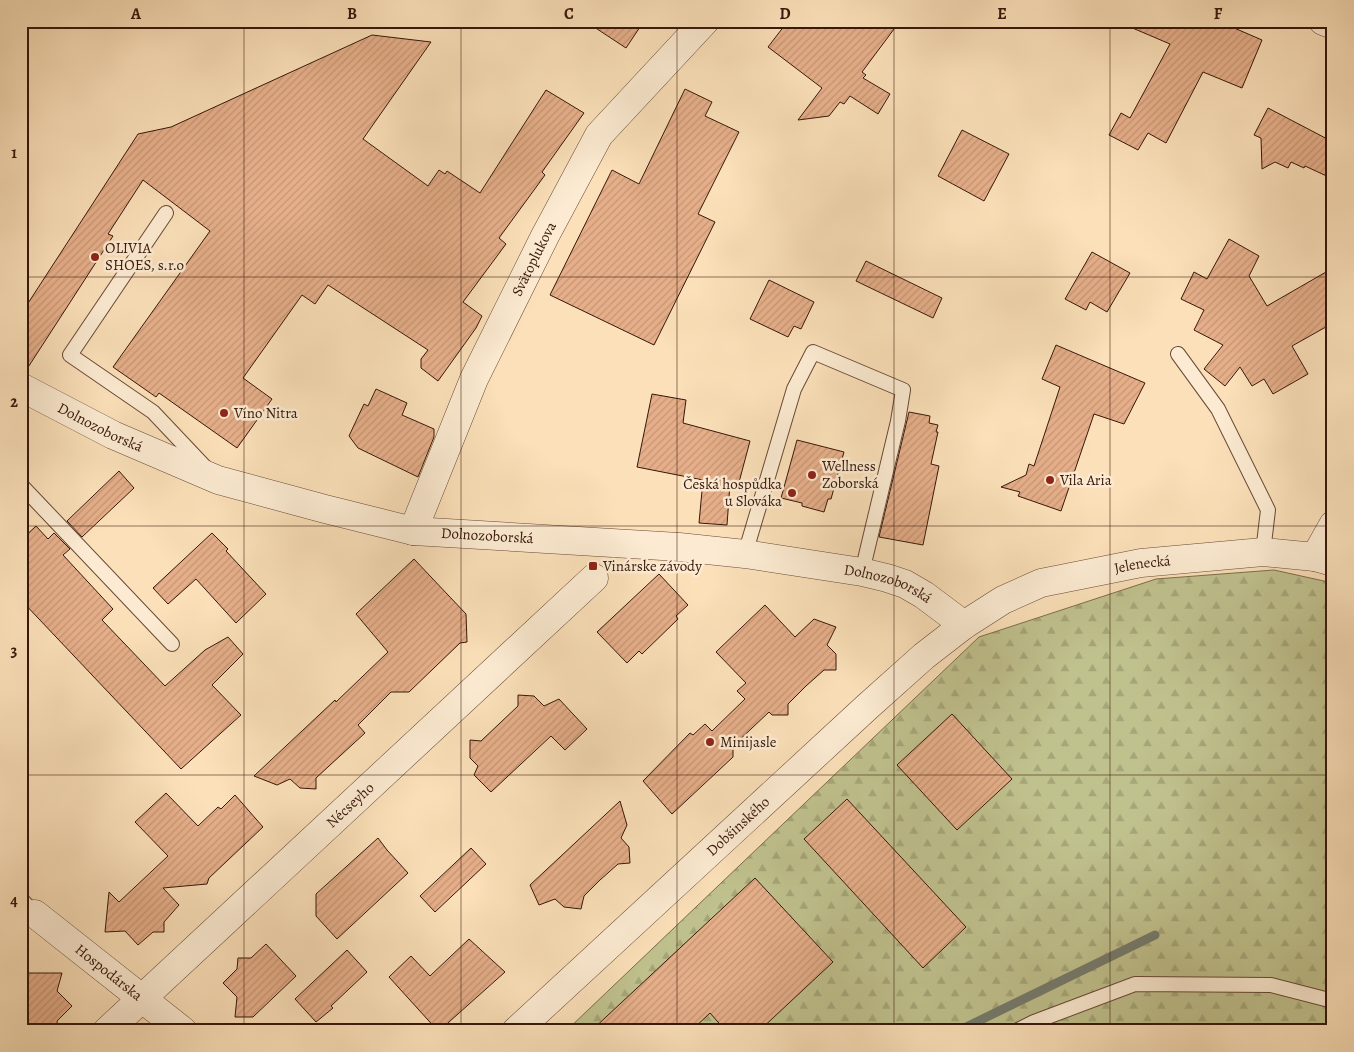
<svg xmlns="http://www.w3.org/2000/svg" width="1354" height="1052" viewBox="0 0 1354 1052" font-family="Alegreya,serif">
<defs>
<pattern id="forest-firs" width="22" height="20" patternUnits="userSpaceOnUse" patternTransform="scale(1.25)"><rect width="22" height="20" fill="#c0c28e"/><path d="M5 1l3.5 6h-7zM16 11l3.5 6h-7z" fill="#a6a679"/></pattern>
<pattern id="building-hatch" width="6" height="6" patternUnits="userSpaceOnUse" patternTransform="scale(1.25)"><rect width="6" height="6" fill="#e6af8a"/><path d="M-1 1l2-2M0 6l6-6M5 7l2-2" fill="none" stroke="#c69676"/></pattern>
</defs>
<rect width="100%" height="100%" fill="#fbe0b9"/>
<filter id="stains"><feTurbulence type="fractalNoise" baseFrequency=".004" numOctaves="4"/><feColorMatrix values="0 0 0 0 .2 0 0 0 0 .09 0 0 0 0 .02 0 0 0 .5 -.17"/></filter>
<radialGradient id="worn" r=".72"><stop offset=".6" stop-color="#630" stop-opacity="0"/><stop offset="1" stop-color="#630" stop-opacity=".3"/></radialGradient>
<path fill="url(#forest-firs)" stroke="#7c6c4c" d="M 1274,570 L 1333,583 L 1333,1031 L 566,1031 L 979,637 L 1156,579 Z"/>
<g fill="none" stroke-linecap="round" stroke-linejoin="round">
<path stroke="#757b6d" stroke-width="9" d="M 958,1031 L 1155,935"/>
</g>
<path fill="url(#building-hatch)" stroke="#37170a" d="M 585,21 L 644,21 L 626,48 Z
M 788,21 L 900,21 L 862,72 L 866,75 L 863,78 L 890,94 L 878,114 L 850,96 L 844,104 L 840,102 L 829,116 L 798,120 L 822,88 L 768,47 Z
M 1116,21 L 1218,21 L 1262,40 L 1242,88 L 1203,72 L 1166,143 L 1148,133 L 1138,150 L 1109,135 L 1121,113 L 1130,118 L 1170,44 Z
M 372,35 L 431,42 L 363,139 L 428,186 L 439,170 L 445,174 L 447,171 L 480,193 L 546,90 L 584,113 L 542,172 L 545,175 L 499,238 L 506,244 L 463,302 L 482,316 L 476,328 L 438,381 L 421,368 L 421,359 L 428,350 L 328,285 L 315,304 L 302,295 L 243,378 L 272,399 L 237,448 L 159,393 L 156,397 L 113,367 L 210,231 L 143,180 L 108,234 L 113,236 L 25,372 L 21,372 L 21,314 L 138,134 L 171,127 Z
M 685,89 L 712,102 L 705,116 L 739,132 L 698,214 L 715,222 L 654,345 L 550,295 L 612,170 L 639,184 Z
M 1268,108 L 1333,142 L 1333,179 L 1305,166 L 1304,168 L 1291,162 L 1288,168 L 1275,162 L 1262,169 L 1261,138 L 1254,135 Z
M 962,130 L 1009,154 L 984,201 L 938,176 Z
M 1229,239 L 1259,256 L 1249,276 L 1267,306 L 1333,268 L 1333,323 L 1292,346 L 1308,374 L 1273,394 L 1264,379 L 1252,386 L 1240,367 L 1225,386 L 1204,369 L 1223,345 L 1194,330 L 1204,310 L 1181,299 L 1194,272 L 1207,279 Z
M 1092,252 L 1130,273 L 1107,312 L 1090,302 L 1086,310 L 1065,299 Z
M 866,261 L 942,298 L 933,318 L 856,281 Z
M 769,280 L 814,302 L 801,329 L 794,326 L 788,337 L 750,319 Z
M 1056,345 L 1145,383 L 1124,424 L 1094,414 L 1061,511 L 1018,496 L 1020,492 L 1001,487 L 1026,475 L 1029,464 L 1034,466 L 1060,387 L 1042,379 Z
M 376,389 L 407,403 L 402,415 L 434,429 L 434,437 L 418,477 L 358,448 L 349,436 L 364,404 L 368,406 Z
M 652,394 L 686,400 L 683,423 L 750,441 L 738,486 L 730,484 L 727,525 L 699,523 L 703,480 L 637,467 Z
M 909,412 L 930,416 L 929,423 L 938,425 L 936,432 L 938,432 L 931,464 L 939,466 L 923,545 L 879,537 Z
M 797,440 L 844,452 L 831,499 L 828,499 L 824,512 L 802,506 L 802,503 L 781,498 Z
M 119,471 L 134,488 L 82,537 L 67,521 Z
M 36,526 L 48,539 L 54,533 L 70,549 L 63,555 L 113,609 L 102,620 L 165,686 L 205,650 L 228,637 L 243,654 L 212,685 L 241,715 L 181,769 L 21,600 L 21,540 Z
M 212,533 L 228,549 L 226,551 L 266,594 L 236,623 L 196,579 L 168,604 L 153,588 Z
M 414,559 L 466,614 L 467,642 L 460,643 L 409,692 L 391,692 L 358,725 L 365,733 L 316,778 L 316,789 L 300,788 L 290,779 L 277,785 L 254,776 L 335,700 L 336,702 L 388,652 L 356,614 Z
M 659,574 L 688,605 L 676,616 L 678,619 L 642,654 L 639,651 L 627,663 L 597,632 Z
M 765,605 L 795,637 L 814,619 L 836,627 L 827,645 L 836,654 L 836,670 L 824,670 L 806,686 L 788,704 L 788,715 L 772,715 L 769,712 L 733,746 L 733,757 L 672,814 L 643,781 L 690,733 L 693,735 L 705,724 L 712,731 L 745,699 L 737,691 L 746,683 L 716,652 Z
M 518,695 L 534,696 L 544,706 L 559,699 L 587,729 L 565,750 L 551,736 L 491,792 L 474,775 L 478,766 L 470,758 L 470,740 L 481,741 L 518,706 Z
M 952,714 L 1012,779 L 957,830 L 897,765 Z
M 166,793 L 198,826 L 218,807 L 221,809 L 235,795 L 263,827 L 209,878 L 207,884 L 163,888 L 179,905 L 164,922 L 164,932 L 153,932 L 138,945 L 125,931 L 105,932 L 109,892 L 119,902 L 168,856 L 135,822 Z
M 847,799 L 966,927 L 923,968 L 804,839 Z
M 620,801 L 627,825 L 621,838 L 629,847 L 630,863 L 618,864 L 600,880 L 584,896 L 581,909 L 564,907 L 555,899 L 539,905 L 530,885 Z
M 378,838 L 387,850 L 408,873 L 337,939 L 316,916 L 316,894 Z
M 471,848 L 486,864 L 435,912 L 420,896 Z
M 755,878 L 833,962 L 759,1031 L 726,1031 L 710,1013 L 691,1031 L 591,1031 Z
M 469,939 L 505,972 L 449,1022 L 442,1031 L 438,1031 L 389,977 L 411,956 L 430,976 Z
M 266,944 L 296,976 L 253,1017 L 235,1017 L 237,997 L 223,983 L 237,969 L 238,958 L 251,958 Z
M 347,950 L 367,972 L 331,1006 L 333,1008 L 316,1022 L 295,999 Z
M 21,973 L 62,973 L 57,991 L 72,1006 L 57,1021 L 58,1031 L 21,1031 Z"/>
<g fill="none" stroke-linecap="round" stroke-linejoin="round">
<defs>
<path id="service" d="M 166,213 L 70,355 L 153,412 L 205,467
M 1178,354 L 1218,409 L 1268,510 L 1263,552
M 21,485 L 172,644
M 745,554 L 794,389 L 813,352 L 903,390 L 898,421 L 862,572
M 21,899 L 35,914
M 1016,1031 L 1034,1022 L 1135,984 L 1271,985 L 1333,1001"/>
<g id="minor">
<path d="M 1323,21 L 1333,25"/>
<path id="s1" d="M 413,531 L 474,379 L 545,236 L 599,135 L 705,21"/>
<path d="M 1315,557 L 1333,525"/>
<path id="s2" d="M 35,914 L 183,1031"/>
<path id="s3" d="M 107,1031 L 594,578"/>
</g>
<g id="tertiary">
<path id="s4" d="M 21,387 L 113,435 L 218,480 L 325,509 L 413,531 L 679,547 L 745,554 L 862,572 L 887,578 L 905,584 L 924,595 L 964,625"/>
<path id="s5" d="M 516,1031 L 867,707 L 924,656 L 964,625 L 1003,600 L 1041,583 L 1141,563 L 1263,552 L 1315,557 L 1333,562"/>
</g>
</defs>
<use href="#service" stroke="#684936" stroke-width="16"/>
<use href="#minor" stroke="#684936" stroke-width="29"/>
<use href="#tertiary" stroke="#684936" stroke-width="29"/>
<use href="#service" stroke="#fcebd2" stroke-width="14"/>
<use href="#minor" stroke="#fcebd2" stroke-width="28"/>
<use href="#tertiary" stroke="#fcebd2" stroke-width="28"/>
</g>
<path fill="none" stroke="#37170a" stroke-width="1" stroke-opacity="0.55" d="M 244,21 L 244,1031M 461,21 L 461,1031M 677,21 L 677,1031M 894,21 L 894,1031M 1110,21 L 1110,1031M 21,277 L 1333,277M 21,526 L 1333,526M 21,775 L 1333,775"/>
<g fill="#8f2418" stroke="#fcebd2" stroke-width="2">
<circle cx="95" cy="257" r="5"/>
<circle cx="224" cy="413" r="5"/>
<circle cx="812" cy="475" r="5"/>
<circle cx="1050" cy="480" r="5"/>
<circle cx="792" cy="493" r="5"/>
<rect x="588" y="561" width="10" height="10" rx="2.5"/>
<circle cx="710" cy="742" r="5"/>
</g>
<g text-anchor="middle" stroke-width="5" stroke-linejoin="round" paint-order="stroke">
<g font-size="15" fill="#37170a" stroke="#fcebd2" text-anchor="start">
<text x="105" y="253">OLIVIA<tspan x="105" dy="17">SHOES, s.r.o</tspan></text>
<text x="234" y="418">Víno Nitra</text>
<text x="822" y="471">Wellness<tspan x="822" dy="17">Zoborská</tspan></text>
<text x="1060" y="485">Vila Aria</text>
<text x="782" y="489" text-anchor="end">Česká hospůdka<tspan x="782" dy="17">u Slováka</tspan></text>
<text x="603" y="571">Vinárske závody</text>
<text x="720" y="747">Minijasle</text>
</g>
<g font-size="15" fill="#37170a" stroke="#fcebd2">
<text dy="5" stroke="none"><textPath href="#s1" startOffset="298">Svätoplukova</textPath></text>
<text dy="5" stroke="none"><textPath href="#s4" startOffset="89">Dolnozoborská</textPath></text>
<text dy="5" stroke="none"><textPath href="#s4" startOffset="494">Dolnozoborská</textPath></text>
<text dy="5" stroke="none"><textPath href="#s5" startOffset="796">Jelenecká</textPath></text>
<text dy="5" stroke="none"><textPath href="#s4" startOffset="899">Dolnozoborská</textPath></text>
<text dy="5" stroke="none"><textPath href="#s3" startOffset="332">Nécseyho</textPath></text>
<text dy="5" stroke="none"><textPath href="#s5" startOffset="302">Dobšinského</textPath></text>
<text dy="5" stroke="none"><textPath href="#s2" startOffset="94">Hospodárska</textPath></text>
</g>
</g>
<rect width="1354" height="1052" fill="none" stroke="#fbe0b9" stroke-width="55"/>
<rect x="28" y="28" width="1298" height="996" fill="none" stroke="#37170a" stroke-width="2"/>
<g font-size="16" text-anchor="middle" font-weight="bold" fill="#37170a">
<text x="136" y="19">A</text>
<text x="352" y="19">B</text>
<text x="569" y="19">C</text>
<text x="785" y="19">D</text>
<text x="1002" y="19">E</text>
<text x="1218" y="19">F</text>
<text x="14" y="158">1</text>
<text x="14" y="407">2</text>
<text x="14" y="656">3</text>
<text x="14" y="906">4</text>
</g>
<rect width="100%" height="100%" filter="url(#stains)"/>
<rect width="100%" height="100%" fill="url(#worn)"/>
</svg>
